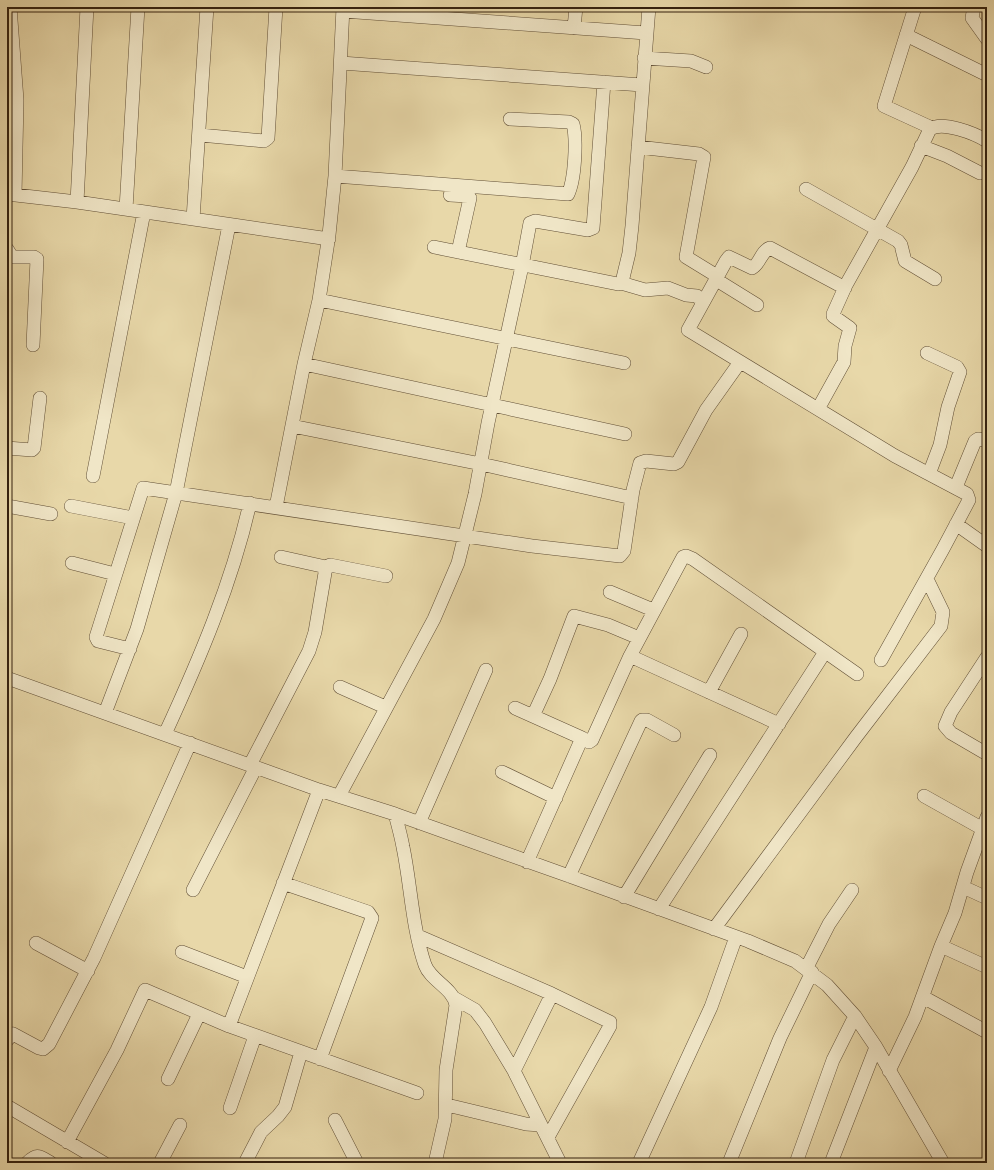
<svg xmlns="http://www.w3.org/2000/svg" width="994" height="1170" viewBox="0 0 994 1170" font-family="'IM FELL Great Primer',serif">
<rect width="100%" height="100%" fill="#e8d8a9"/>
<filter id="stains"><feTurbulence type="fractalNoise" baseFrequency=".005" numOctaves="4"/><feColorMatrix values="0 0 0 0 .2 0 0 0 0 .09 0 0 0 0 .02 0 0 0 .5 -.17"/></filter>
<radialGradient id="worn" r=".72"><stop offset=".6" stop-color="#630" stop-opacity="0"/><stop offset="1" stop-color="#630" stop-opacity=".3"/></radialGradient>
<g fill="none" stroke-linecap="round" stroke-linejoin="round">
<defs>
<path id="minor" d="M 10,7 L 17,100 L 15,195
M 915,7 L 884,106 L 932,128
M 974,7 L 972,18 L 987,39
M 343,11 L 646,33
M 574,28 L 576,7
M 906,35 L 987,75
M 644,58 L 691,61 L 706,67
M 341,63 L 642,85
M 200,135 L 264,141 L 268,138 L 276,7
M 921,146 L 947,156 L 980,173
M 638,147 L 699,154 L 704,157 L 686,257 L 717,276
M 335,176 L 568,194 C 575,180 577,139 573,124 L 569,122 L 510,119
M 806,189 L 898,241 L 901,245 L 905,261 L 935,279
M 7,194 L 77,202 L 329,239
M 450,195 L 468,196 L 470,198 L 458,252
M 77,202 L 87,7
M 126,209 L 138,7
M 193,219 L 207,7
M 434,247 L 618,284 L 622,282 L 629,253 L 632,226 L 649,7
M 7,249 L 12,257 L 34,257 L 37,259 L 33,345
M 715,279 L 757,305
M 621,283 L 645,290 L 668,288 L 686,295 L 697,296 L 702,302
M 845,288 L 770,248 C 761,251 760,264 752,268 L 729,257 L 726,261 L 688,330 L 895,456 L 967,494 L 969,500 L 943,549 L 881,660
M 319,300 L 624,363
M 927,353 L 957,367 L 960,372 L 948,407 L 940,445 L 929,474
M 304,364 L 625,434
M 818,409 L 844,362 L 845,346 L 850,328 L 833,316 L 833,314 L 846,285 L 912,167 L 930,129 C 943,121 974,133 987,141
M 292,426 L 481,464 L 632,498
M 7,448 L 32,450 L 34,448 L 40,398
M 93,476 L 144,212
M 956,487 L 975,441 L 978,439 L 987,440
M 7,506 L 51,514
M 71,506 L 133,518
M 276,507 L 304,364 L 319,300 L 329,235 L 335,176 L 343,7
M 956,524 L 987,546
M 281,557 L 326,567
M 72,563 L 115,574
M 610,592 L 653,610
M 130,649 L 98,641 L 96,637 L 143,488 L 532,546 L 620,556 L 624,551 L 633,490 L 640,463 L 646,461 L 674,464 L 678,462 L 706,410 L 740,362
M 630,656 L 779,724
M 987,657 L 951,712 L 945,726 L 951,733 L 987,754
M 7,678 L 319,790 L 395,814 L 569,876 L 748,941 L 795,961 L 827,985 L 855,1016 L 876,1047 L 943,1163
M 340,687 L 385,707
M 709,692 L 741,634
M 515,708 L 582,738
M 105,713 L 137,629 L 176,493 L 229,225
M 533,716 L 550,679 L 574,616 L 608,625 L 639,638
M 165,734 C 199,660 232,583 250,503
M 250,765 L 309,651 L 315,632 L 326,567 L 330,565 L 386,576
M 502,772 L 556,798
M 339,796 L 434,619 L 458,563 L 475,494 L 488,423 L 522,266 L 530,223 L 535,221 L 588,230 L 593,228 L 604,82
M 924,796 L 983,829
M 395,814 C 398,825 401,836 403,847 C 411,886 412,927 425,965 C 431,981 453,988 456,1005 L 446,1070 L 445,1119 L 435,1163
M 419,823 L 486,670
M 527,862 L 582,738 L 589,742 L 592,740 L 630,656 L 683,557 L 686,556 L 693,559 L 857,674
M 569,876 L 641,721 L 642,720 L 647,720 L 674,735
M 283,883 L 368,912 L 372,918 L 320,1059
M 963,887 L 987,898
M 193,890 L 256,767
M 624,897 L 710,755
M 659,909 L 825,652
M 714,929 L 856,737 L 941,626 L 943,612 L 927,579
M 418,936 L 552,994 L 610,1022 L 610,1026 L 548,1137
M 36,943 L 88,971
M 941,946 L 987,967
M 182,952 L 247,977
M 806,969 L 829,924 L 852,890
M 923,997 L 987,1032
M 454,998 L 475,1010 L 485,1023 L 514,1071 L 560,1163
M 229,1026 L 319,790
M 7,1040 L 13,1034 L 39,1048 L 43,1049 L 49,1044 L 94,958 L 190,743
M 514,1071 L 552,994
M 889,1071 L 915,1017 L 941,946 L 955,913 L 967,872 L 987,817
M 168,1079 L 199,1014
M 447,1105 L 526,1124 L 541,1125
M 7,1106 L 104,1163
M 230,1108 L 255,1036
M 335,1120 L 357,1163
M 67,1142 L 117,1050 L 145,990 L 229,1026 L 417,1093
M 27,1163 C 37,1153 39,1156 51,1163
M 160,1163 L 180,1125
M 245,1163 L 261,1132 L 278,1116 L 285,1107 L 301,1052
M 639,1163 L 711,1007 L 736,937
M 729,1163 L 780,1038 L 812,972
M 796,1163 L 833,1060 L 855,1016
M 831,1163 L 876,1047"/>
</defs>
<use href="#minor" stroke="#614f36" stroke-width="14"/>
<use href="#minor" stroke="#f0e6c7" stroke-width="13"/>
</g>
<rect width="994" height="1170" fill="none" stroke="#e8d8a9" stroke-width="24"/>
<rect x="8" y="8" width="978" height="1154" fill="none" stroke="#34210f" stroke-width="2"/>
<rect x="12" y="12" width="970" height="1146" fill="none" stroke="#34210f"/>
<rect width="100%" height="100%" filter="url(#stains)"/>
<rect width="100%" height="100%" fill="url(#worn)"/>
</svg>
